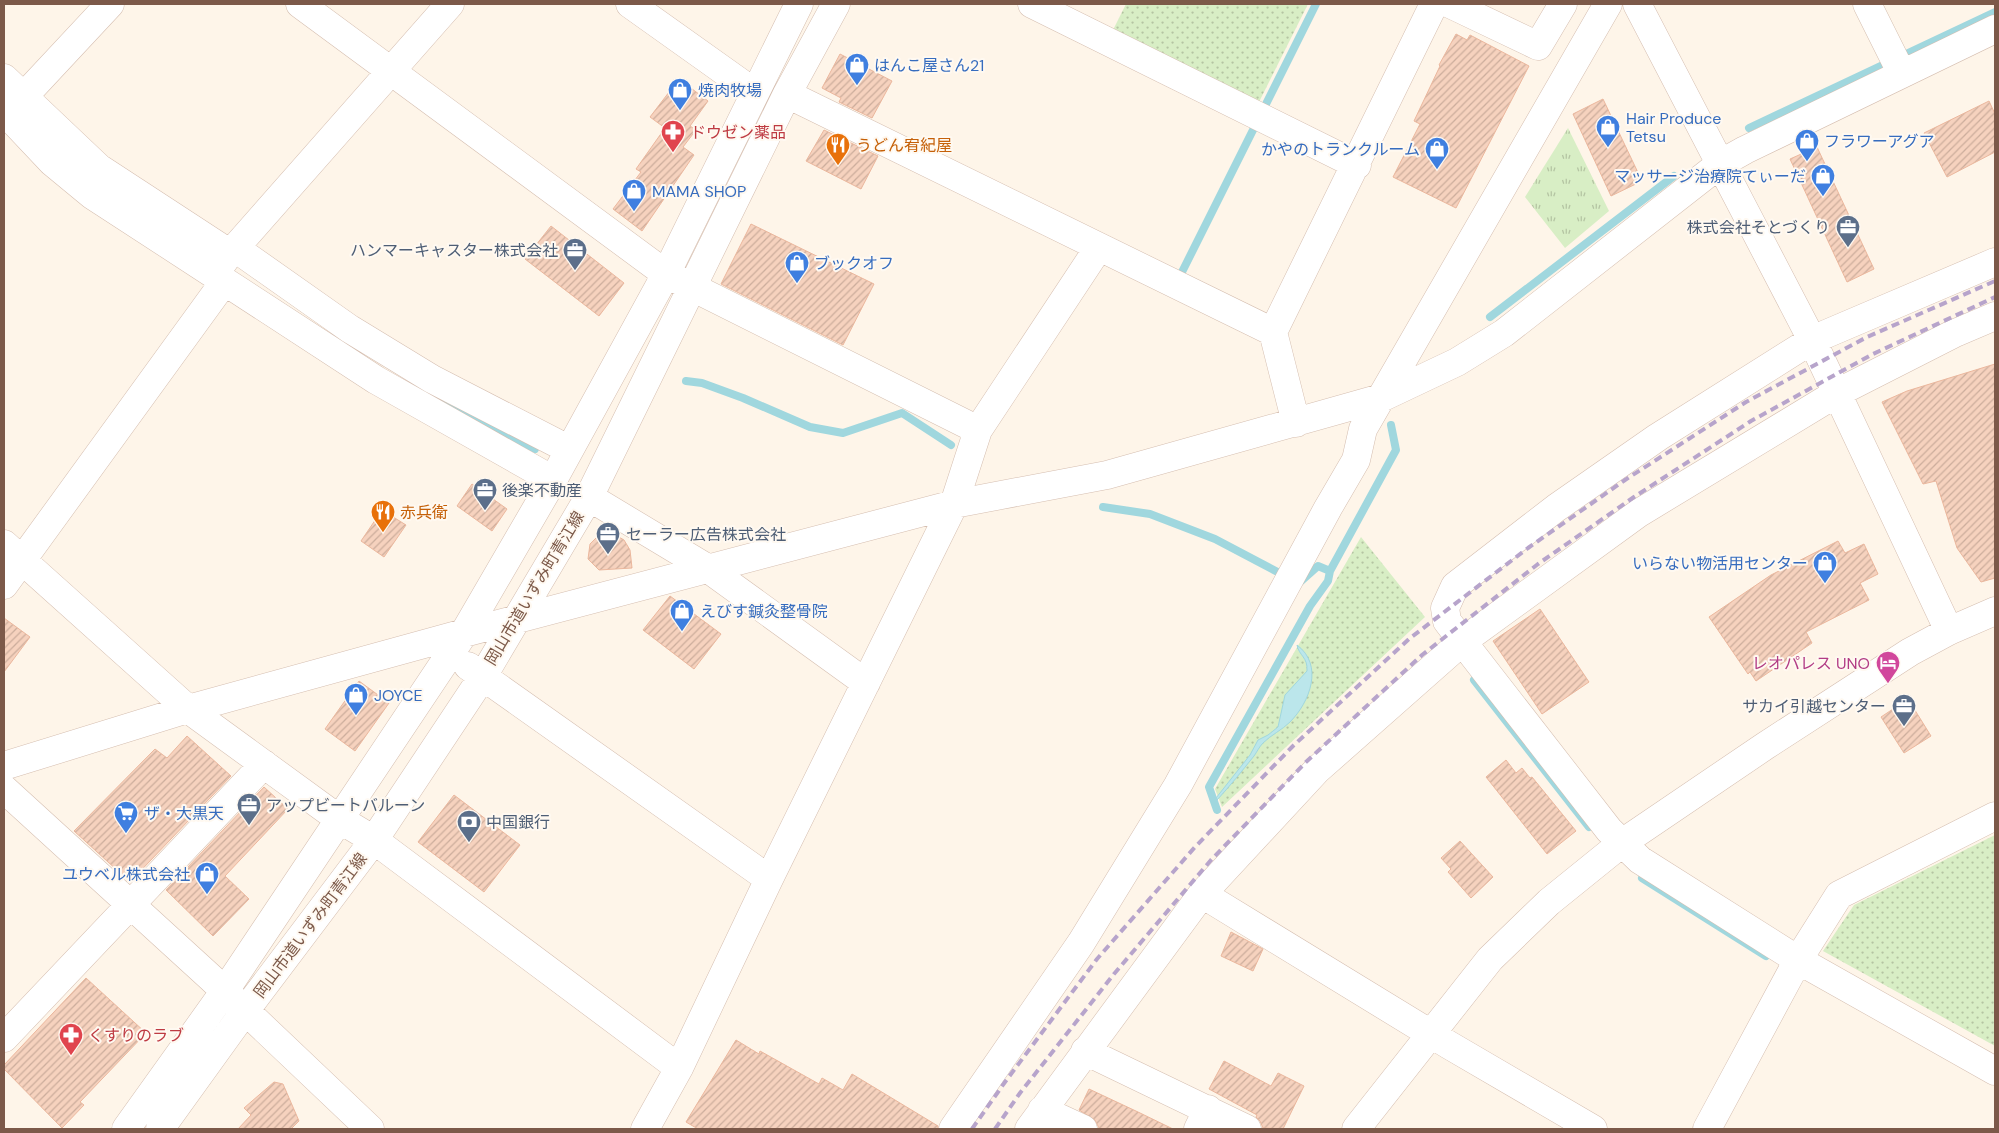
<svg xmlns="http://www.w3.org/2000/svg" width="1999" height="1133" viewBox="0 0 1999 1133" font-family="'DM Sans','Noto Sans JP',sans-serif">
<defs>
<pattern id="grass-tufts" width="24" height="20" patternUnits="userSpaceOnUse" patternTransform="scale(1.25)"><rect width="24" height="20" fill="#d8eec5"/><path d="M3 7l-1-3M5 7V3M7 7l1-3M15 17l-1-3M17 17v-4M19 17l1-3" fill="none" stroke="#b4c4a2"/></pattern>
<pattern id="park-dots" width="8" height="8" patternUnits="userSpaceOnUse" patternTransform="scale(1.25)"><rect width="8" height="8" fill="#d8eec5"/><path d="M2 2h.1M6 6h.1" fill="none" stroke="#b4c4a2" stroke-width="1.8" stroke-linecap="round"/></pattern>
<pattern id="building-hatch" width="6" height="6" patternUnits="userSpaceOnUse" patternTransform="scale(1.25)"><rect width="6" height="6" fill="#f6d2be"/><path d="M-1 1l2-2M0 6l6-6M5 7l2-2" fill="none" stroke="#ccad9c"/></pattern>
</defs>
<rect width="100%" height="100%" fill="#fef5e9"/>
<path fill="url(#grass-tufts)" d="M 1568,128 L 1609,211 L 1565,248 L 1525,197 Z"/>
<path fill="url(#park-dots)" d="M 1126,4 L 1308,4 L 1259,102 L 1112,32 Z
M 1361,537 L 1425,617 L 1222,807 L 1215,789 Z
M 1995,835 L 1995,1046 L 1823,951 L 1854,905 Z"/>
<path fill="#bbe6eb" stroke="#a0d7de" d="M 1297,645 C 1324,665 1310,702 1290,722 C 1282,730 1271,735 1263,743 C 1259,747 1257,752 1254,756 C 1242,771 1230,786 1217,800 L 1216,798 L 1250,755 L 1258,740 L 1268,735 L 1278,727 L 1285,695 L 1307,671 C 1308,657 1299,656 1297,645 Z"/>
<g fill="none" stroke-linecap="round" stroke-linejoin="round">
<path stroke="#a0d7de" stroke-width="8" d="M 1749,128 L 1995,12
M 1178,280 L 1316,4
M 1490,317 L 1674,176
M 686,381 L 702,383 L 743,398 L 810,427 L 843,433 L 902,413 L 951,445
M 440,398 L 535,449
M 1103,507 L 1150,514 L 1215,539 L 1287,577
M 1300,582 L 1318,566 L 1330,571
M 1474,680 L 1589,827
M 1217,810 L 1209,787 L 1310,606 L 1328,581 L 1330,571 L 1396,450 L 1391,425
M 1642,878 L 1766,956"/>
</g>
<path fill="url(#building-hatch)" stroke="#ebb79d" d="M 1456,34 L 1467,40 L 1470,35 L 1529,66 L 1456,208 L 1393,177 L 1420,124 L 1414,121 L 1440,66 L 1439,65 Z
M 840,54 L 892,81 L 872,118 L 839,102 L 841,98 L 822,88 Z
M 679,79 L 708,101 L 690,126 L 696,130 L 683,147 L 694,155 L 642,231 L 613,209 L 641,172 L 636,169 L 665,128 L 650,117 Z
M 1603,99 L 1642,181 L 1611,196 L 1573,114 Z
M 1989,101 L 1995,114 L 1995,152 L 1947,177 L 1924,133 Z
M 824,130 L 878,156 L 861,189 L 806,161 Z
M 1817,147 L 1874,269 L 1847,282 L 1790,159 Z
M 751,224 L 874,284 L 843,345 L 721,284 Z
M 551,226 L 624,283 L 599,316 L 525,259 Z
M 1995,364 L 1995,578 L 1981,582 L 1957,548 L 1936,481 L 1923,484 L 1882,402 L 1907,391 Z
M 472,484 L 507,509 L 492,531 L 457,506 Z
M 382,510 L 406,525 L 384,557 L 361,541 Z
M 612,533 L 624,540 L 630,550 L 632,568 L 599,570 L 588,559 L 590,544 L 598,536 Z
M 1838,541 L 1845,553 L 1864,544 L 1878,574 L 1860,583 L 1869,600 L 1806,632 L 1812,643 L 1756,681 L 1750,672 L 1748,674 L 1709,617 L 1771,575 Z
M 670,596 L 721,634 L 694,669 L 643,630 Z
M 1540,609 L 1589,682 L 1542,714 L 1493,641 Z
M 4,618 L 30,637 L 4,672 Z
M 359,681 L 389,703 L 355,751 L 325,729 Z
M 1908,699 L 1931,736 L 1904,753 L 1881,717 Z
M 187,736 L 231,776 L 130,882 L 74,831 L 155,749 L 167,758 Z
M 1506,760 L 1516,773 L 1522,768 L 1530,778 L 1532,777 L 1576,831 L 1547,854 L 1486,777 Z
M 264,787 L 288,809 L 225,876 L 249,899 L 213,936 L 166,890 Z
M 454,795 L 520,845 L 484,892 L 418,842 Z
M 1460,841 L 1493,877 L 1471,898 L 1448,872 L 1451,869 L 1441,858 Z
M 1231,932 L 1263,949 L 1253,971 L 1221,956 Z
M 86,978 L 146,1033 L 80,1102 L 84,1105 L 62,1128 L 4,1069 L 4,1065 Z
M 736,1040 L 759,1054 L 760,1051 L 819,1084 L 822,1078 L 843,1090 L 852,1074 L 938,1126 L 938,1129 L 698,1129 L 686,1122 Z
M 1224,1061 L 1271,1086 L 1278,1073 L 1304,1086 L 1283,1129 L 1263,1128 L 1260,1121 L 1256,1117 L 1257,1115 L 1209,1089 Z
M 274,1082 L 283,1084 L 299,1121 L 291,1129 L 238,1129 L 251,1115 L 244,1108 Z
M 1089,1089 L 1138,1112 L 1173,1129 L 1101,1129 L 1099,1128 L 1095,1120 L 1079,1110 Z"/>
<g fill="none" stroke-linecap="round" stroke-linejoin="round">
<defs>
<path id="minor" d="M 300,4 L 666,274 L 978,430
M 630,4 L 755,93
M 1032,4 L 1357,165
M 1450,4 L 1538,46 L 1563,4
M 1637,4 L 1812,340 L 1949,631
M 1867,4 L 1902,74
M 4,78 L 99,168 L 229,253
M 787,94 L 1273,332
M 12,109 L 110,4
M 4,111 L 52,162 L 92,195 L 376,380 L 553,480
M 235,248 L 350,329 L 432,379 L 568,449
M 224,261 L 229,253 L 235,248 L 450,4
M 1995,262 L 1812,340 L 1658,437 L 1556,508 L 1455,586 L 1445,608 L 1447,621 L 1469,650 L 1609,830 L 1640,860 L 1798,960 L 1995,1071
M 1296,423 L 1273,332 L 1434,4
M 589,497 L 707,568 L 866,683
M 4,544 L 188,709 L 339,819 L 374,840 L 679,1068
M 4,585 L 224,282
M 468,666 L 769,879
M 4,766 L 188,709 L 464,633 L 954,504 L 1107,475 L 1381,398 L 1457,362 L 1504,333 L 1720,164 L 1745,150 L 1995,29
M 4,789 L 211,978 L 370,1129
M 1202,894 L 1449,1045 L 1593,1129
M 4,1038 L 264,764
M 1085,1051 L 1247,1129
M 1042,1110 L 1083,1129
M 126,1129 L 224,992 L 464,633 L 553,480 L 666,274 L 799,4
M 160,1129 L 245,1011 L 374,840 L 483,676 L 589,497 L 787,94 L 836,4
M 645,1129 L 679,1068 L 769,879 L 954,504 L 978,430 L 1099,247
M 953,1129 L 1081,943 L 1178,785 L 1328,508 L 1356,460 L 1363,429 L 1608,4
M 1029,1129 L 1202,894 L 1317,770 L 1463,641 L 1639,513 L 1837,393 L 1953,334 L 1995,316
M 1198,1129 L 1208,1109
M 1356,1129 L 1490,959 L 1549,902 L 1622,843 L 1765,746 L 1910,652 L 1949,631 L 1995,611
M 1707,1129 L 1798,960 L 1839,895 L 1995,816"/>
</defs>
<use href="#minor" stroke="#d5beb0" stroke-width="29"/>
<use href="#minor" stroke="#fff" stroke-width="28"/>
<path stroke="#b7a4cb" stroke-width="4" stroke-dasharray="8 5" stroke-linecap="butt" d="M 972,1129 L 1005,1082 L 1097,959 L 1195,847 L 1293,746 L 1409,639 L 1528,548 L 1625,480 L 1746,402 L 1867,337 L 1995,281
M 995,1129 L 1020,1093 L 1114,974 L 1211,860 L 1306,762 L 1422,655 L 1538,564 L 1634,497 L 1751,421 L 1873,354 L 1995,297"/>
</g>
<defs>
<symbol id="shop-pin" viewBox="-11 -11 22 30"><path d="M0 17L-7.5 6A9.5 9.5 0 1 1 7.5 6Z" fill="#3f7fe0" stroke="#fff9f1"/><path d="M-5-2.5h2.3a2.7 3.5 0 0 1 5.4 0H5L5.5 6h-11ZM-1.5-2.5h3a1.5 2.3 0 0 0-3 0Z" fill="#fff"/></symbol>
<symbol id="pharmacy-pin" viewBox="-11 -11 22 30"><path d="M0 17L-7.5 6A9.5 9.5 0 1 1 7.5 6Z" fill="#e0444e" stroke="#fff9f1"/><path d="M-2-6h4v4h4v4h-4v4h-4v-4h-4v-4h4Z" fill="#fff"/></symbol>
<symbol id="restaurant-pin" viewBox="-11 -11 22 30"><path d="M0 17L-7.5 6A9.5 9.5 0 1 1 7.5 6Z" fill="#e8710a" stroke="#fff9f1"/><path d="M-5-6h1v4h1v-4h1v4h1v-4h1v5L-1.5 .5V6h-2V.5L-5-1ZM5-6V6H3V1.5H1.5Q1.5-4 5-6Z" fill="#fff"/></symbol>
<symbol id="office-pin" viewBox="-11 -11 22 30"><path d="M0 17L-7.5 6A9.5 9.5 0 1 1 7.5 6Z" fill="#5c6f8a" stroke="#fff9f1"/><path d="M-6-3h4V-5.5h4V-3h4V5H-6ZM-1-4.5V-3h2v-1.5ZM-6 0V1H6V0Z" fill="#fff"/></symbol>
<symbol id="hotel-pin" viewBox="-11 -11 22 30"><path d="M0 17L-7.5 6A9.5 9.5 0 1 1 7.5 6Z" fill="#d1479c" stroke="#fff9f1"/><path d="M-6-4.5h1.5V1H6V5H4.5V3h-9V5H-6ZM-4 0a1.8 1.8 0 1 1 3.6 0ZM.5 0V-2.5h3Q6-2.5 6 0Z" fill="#fff"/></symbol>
<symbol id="supermarket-pin" viewBox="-11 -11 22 30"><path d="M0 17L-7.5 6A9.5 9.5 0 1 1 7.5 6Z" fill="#3f7fe0" stroke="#fff9f1"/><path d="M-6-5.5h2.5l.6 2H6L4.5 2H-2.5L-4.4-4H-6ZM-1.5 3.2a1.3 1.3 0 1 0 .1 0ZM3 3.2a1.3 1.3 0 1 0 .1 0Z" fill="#fff"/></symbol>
<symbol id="bank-pin" viewBox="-11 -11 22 30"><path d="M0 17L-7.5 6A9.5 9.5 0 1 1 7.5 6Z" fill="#5c6f8a" stroke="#fff9f1"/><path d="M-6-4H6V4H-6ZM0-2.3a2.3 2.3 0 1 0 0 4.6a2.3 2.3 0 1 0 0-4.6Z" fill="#fff"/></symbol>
</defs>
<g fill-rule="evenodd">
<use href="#shop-pin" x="843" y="51" width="28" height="38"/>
<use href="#shop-pin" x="666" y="76" width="28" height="38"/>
<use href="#shop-pin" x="1594" y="113" width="28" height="38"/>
<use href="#pharmacy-pin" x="659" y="118" width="28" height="38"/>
<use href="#shop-pin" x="1793" y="127" width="28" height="38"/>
<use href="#restaurant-pin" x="824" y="131" width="28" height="38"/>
<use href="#shop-pin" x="1423" y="135" width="28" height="38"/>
<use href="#shop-pin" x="1809" y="162" width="28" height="38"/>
<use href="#shop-pin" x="620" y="177" width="28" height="38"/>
<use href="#office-pin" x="1834" y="213" width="28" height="38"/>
<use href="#office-pin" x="561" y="236" width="28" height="38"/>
<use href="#shop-pin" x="783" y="249" width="28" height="38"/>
<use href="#office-pin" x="471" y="476" width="28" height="38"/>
<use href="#restaurant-pin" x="369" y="498" width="28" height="38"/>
<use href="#office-pin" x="594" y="520" width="28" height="38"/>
<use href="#shop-pin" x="1811" y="549" width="28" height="38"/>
<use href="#shop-pin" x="668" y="597" width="28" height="38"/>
<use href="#hotel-pin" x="1874" y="649" width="28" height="38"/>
<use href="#shop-pin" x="342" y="681" width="28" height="38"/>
<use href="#office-pin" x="1890" y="692" width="28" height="38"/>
<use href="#office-pin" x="235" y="791" width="28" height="38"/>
<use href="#supermarket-pin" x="112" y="799" width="28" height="38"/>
<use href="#bank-pin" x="455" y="808" width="28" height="38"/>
<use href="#shop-pin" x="193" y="860" width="28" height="38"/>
<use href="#pharmacy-pin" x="57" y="1021" width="28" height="38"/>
</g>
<g text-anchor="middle" stroke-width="4" stroke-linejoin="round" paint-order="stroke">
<g font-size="16" fill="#366cbe" stroke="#fff9f1" text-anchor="start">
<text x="874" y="71">はんこ屋さん21</text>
<text x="698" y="96">焼肉牧場</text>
<text x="1626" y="124">Hair Produce<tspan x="1626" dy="18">Tetsu</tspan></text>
<text x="1824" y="147">フラワーアグア</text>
<text x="1420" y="155" text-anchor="end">かやのトランクルーム</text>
<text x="1806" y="182" text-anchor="end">マッサージ治療院てぃーだ</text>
<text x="652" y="197">MAMA SHOP</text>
<text x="814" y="269">ブックオフ</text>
<text x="1808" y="569" text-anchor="end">いらない物活用センター</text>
<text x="700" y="617">えびす鍼灸整骨院</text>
<text x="374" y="701">JOYCE</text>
<text x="144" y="819">ザ・大黒天</text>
<text x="190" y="880" text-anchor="end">ユウベル株式会社</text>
</g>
<g font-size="16" fill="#be3a42" stroke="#fff9f1" text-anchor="start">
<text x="690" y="138">ドウゼン薬品</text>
<text x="88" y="1041">くすりのラブ</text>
</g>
<g font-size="16" fill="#c56008" stroke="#fff9f1" text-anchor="start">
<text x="856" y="151">うどん宥紀屋</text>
<text x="400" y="518">赤兵衛</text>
</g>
<g font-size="16" fill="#4e5e75" stroke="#fff9f1" text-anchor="start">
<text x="1830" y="233" text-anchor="end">株式会社そとづくり</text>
<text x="558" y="256" text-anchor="end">ハンマーキャスター株式会社</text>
<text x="502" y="496">後楽不動産</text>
<text x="626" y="540">セーラー広告株式会社</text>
<text x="1886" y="712" text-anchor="end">サカイ引越センター</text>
<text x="266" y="811">アップビートバルーン</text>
<text x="486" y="828">中国銀行</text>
</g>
<g font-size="16" fill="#7c5949" stroke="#fff9f1">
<text transform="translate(534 588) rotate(-59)" y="6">岡山市道いずみ町青江線</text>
<text transform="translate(310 925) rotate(-53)" y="6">岡山市道いずみ町青江線</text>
</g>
<g font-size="16" fill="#b23c85" stroke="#fff9f1" text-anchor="end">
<text x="1870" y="669">レオパレス UNO</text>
</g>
</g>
<rect width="1999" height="1133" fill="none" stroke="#7c5949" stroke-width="10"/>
</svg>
